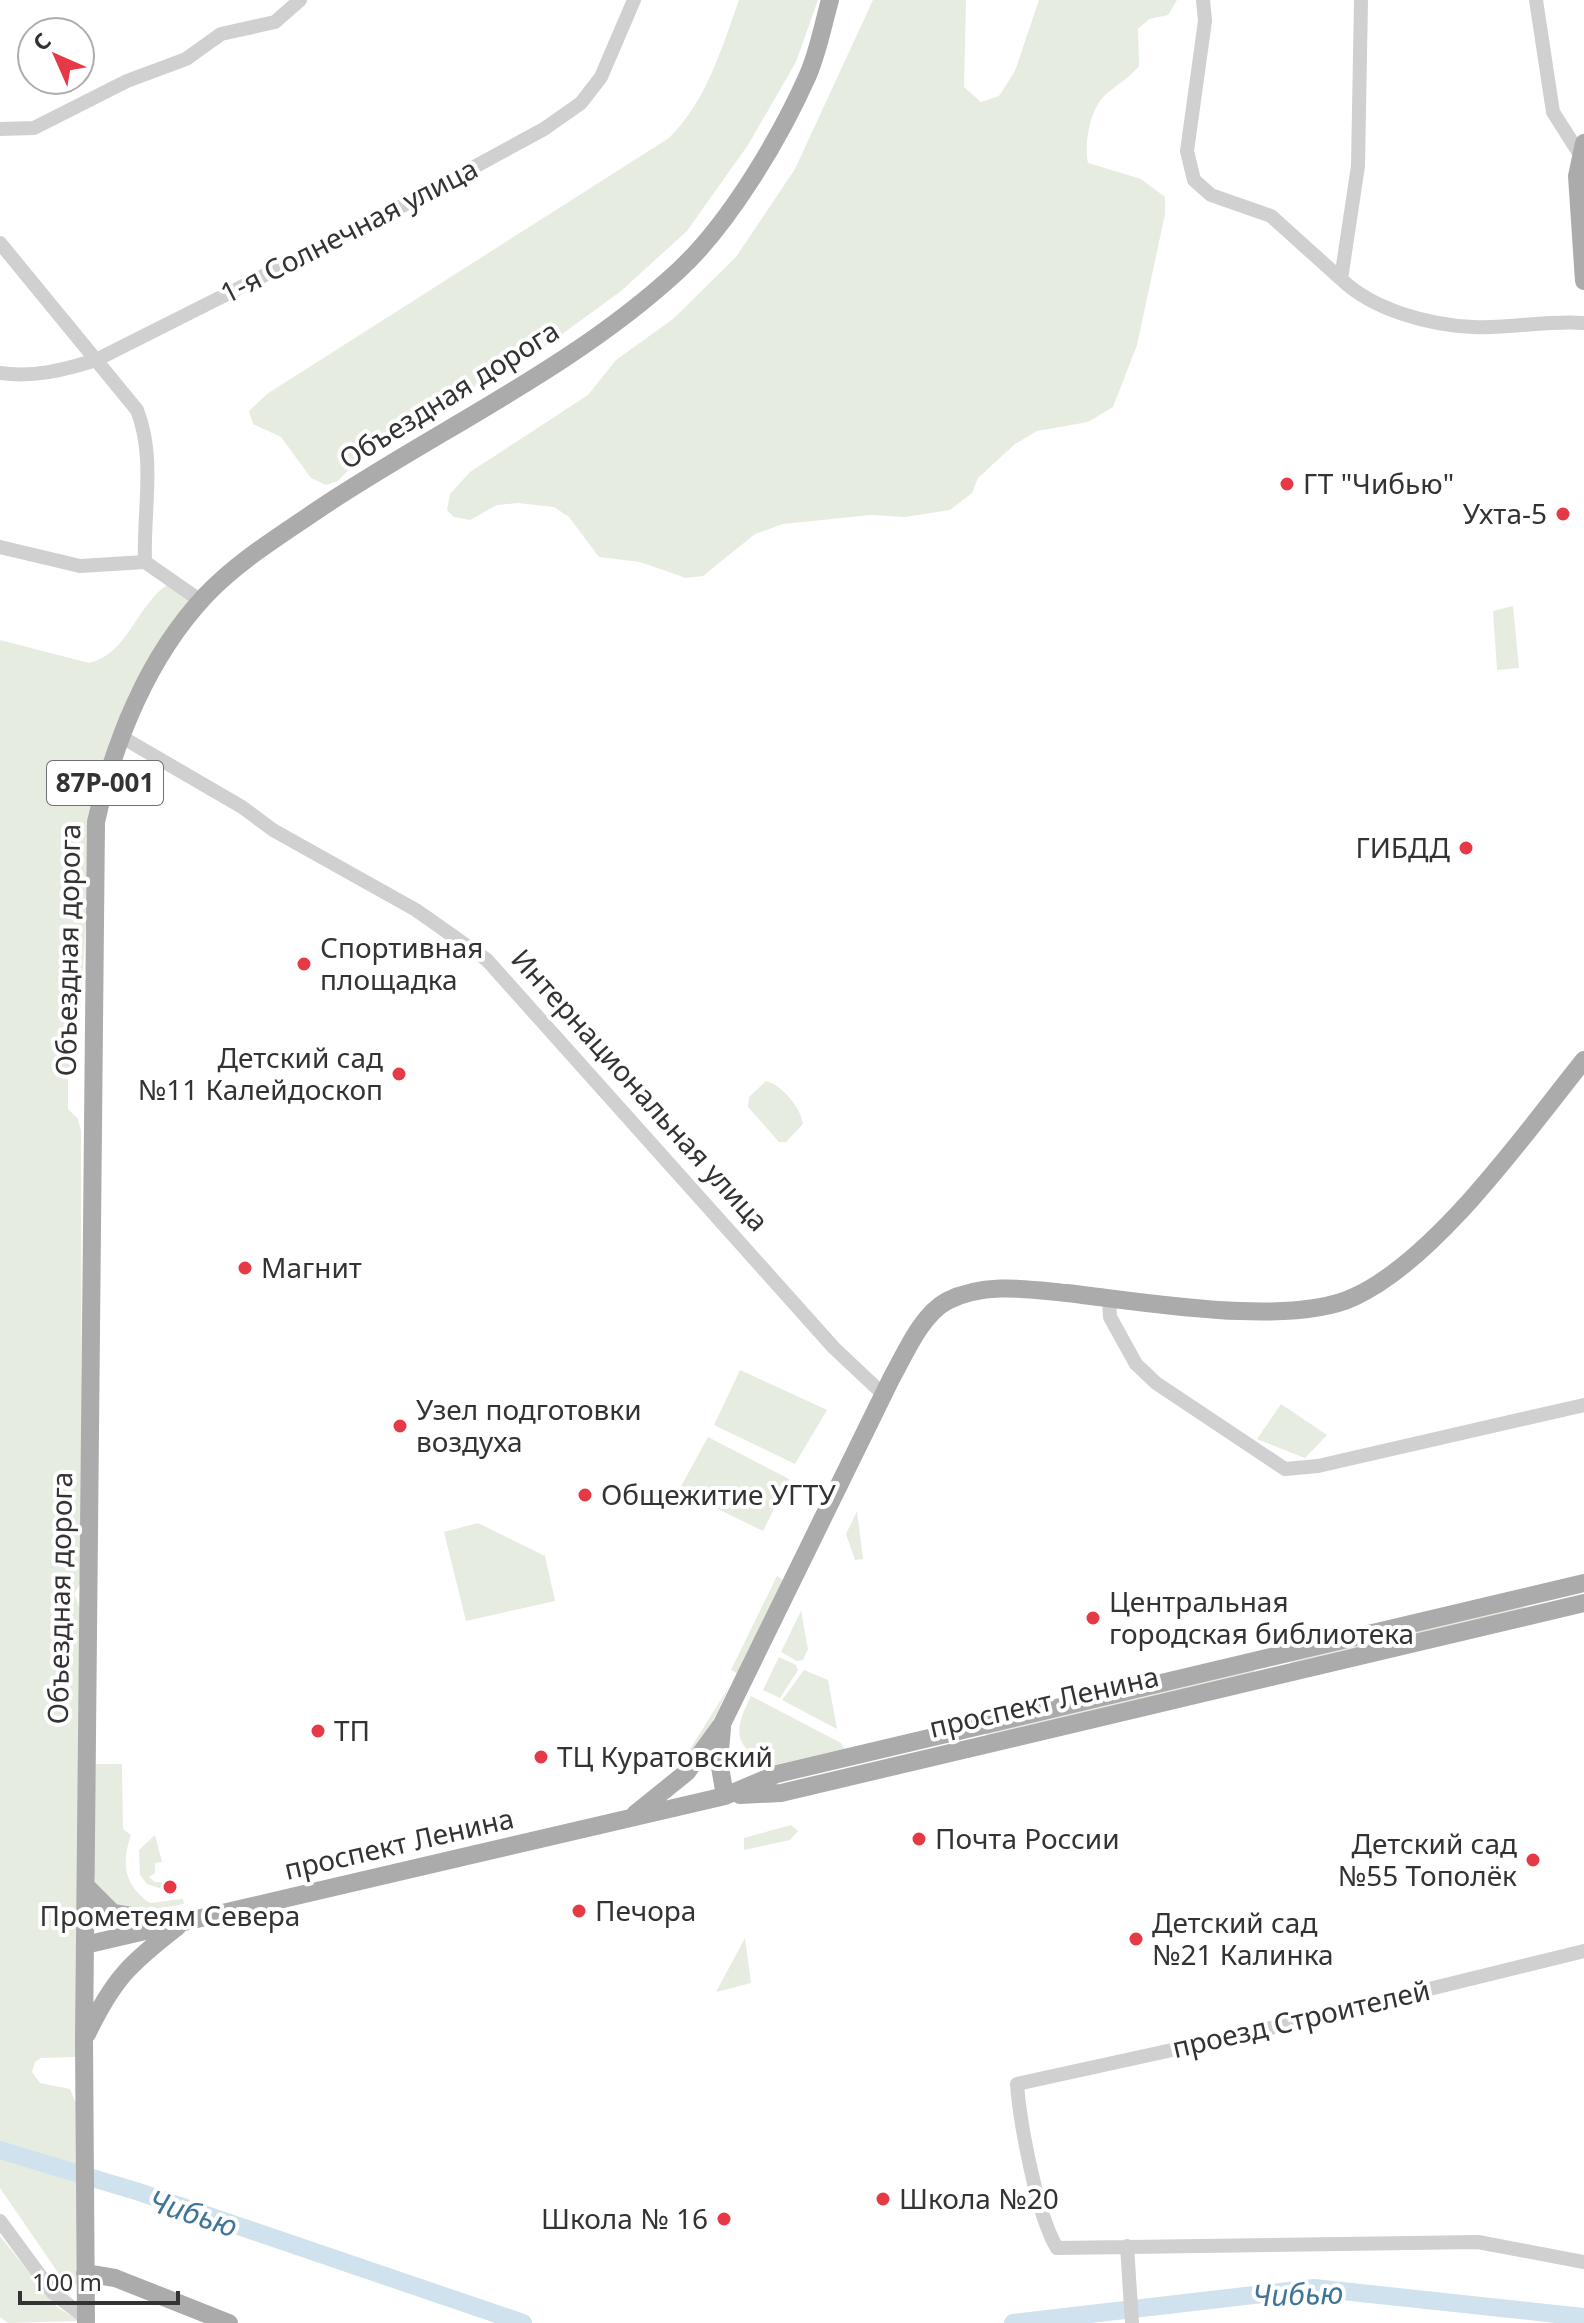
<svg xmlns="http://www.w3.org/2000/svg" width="1584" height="2323" viewBox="0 0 1584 2323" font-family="'Noto Sans',sans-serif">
<rect width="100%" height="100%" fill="#fff"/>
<path fill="#e6ecdf" d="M 739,0 L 818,0 L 796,62 L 748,145 L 687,231 L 621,291 L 539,351 L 459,395 L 361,457 L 338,481 L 326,485 L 311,478 L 281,437 L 253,424 L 249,411 L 267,394 L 669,138 C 707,100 721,50 739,0 Z
M 873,0 L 966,0 L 964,87 L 981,102 L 999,96 L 1015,71 L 1039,0 L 1177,0 L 1168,15 L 1149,19 L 1138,29 L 1139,66 C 1127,80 1116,85 1104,96 C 1090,110 1084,144 1088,163 L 1141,179 L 1165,197 L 1165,214 L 1137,345 L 1113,407 L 1088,422 L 1037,431 L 1015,444 L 978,478 L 972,493 L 950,510 L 905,517 L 871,515 L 783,524 L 755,534 L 703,576 L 686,578 L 640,562 L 599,557 L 569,517 L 554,507 L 518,503 L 497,505 L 470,520 L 454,517 L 447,510 L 450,494 L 470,472 L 588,395 L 616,360 L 673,319 L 736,257 L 795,169 Z
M 167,585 L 188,598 L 188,604 L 131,690 L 109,742 L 92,831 L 78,1043 L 68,1074 L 68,1109 L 78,1119 L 81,1131 L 82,1581 L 74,1594 L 81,1611 L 76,2057 L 41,2058 L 35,2062 L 32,2072 L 40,2083 L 70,2089 L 79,2111 L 78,2283 L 71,2285 L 59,2274 L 0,2188 L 0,640 L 89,663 C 128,654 136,606 167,585 Z
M 1513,606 L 1519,668 L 1497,670 L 1493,611 Z
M 766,1081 C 782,1085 801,1108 803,1124 L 786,1142 L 779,1142 L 748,1107 L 749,1097 Z
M 740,1370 L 827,1410 L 795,1464 L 714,1425 Z
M 1281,1404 L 1327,1435 L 1305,1458 L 1257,1439 Z
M 708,1437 L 789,1479 L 763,1531 L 679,1490 Z
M 857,1511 L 863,1559 L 855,1560 L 846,1534 Z
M 478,1523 L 545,1556 L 555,1601 L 466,1621 L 444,1532 Z
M 777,1576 L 783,1580 L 738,1674 L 731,1670 Z
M 1524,1604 L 1525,1609 L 1293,1664 L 1290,1662 Z
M 801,1611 L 808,1649 L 803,1660 L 797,1661 L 781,1652 Z
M 779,1657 L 796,1665 L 798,1670 L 780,1698 L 763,1690 Z
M 1253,1667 L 1255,1674 L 987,1738 L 986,1731 Z
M 804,1670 L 828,1680 L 837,1729 L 782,1700 Z
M 730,1685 L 709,1729 L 685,1763 L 682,1762 Z
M 751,1696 L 841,1743 L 844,1749 L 770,1766 C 733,1745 733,1732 751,1696 Z
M 95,1764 L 122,1764 L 123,1829 L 131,1835 C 121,1863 124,1886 150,1903 L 183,1899 L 184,1904 L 138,1912 L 100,1899 C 85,1858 97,1808 95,1764 Z
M 791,1825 L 798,1831 L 790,1840 L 744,1850 L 744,1838 Z
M 155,1835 L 162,1862 L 155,1863 L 155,1873 L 149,1877 L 155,1882 L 166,1882 L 162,1889 L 147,1884 L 140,1875 L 139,1850 Z
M 745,1938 L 751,1983 L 716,1992 Z
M 0,2236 L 56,2306 L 79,2321 L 8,2323 L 0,2317 Z"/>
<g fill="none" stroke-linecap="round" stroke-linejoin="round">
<path stroke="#cfe2ee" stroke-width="18" d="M 0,2150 L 139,2192 L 523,2323
M 1013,2323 L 1314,2288 L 1584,2317"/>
<path stroke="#d0d0d0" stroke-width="14" d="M 1203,0 L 1205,21 L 1187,151 L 1194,180 L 1211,195 L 1271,216 L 1341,279
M 1361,0 L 1358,166 L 1341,279 C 1373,310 1429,325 1473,327 C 1510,329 1547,320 1584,323
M 1536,0 L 1553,112 L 1579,153
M 0,129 L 34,128 L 127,81 L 186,59 L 221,34 L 275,22 L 300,0
M 0,243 L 137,410 C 156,458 143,511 145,562 L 201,601
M 0,373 C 33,378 64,370 96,360 L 404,205 L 544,129 L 581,103 L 601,77 L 634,0
M 0,547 L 80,566 L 145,562
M 120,736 L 242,807 L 273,830 L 416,910 L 487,960 L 834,1348 L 883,1394
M 1109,1298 L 1110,1317 L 1136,1364 L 1156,1383 L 1285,1469 L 1318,1466 L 1584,1405
M 1584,1951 L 1250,2033 L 1017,2084 C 1020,2124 1037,2215 1057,2248 L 1478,2242 L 1584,2262
M 0,2221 L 53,2293 L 86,2318
M 1127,2246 L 1132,2323"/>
<path stroke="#ababab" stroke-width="18" d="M 1584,143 L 1577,176 L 1584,281
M 722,1728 L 719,1761 L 725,1796
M 740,1795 L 781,1793 L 1584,1603
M 635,1814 L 687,1772 L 722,1724 L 891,1379 C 905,1354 921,1315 947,1301 C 984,1282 1027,1289 1066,1293 C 1140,1301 1288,1328 1354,1297 C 1437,1259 1526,1132 1584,1060
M 86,1886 L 113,1913 L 167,1922
M 85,1945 L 725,1796 L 777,1774 L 1584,1583
M 87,2034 C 113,1980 129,1964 177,1927
M 85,2273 L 115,2278 L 229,2323
M 86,2323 L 84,2041 L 96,822 C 114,741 148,657 205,596 C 237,562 278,537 316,511 C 435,431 572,369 678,271 C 729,224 780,138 808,75 C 818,52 823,25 830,0"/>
</g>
<g fill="#e63946" stroke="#fff" stroke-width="3">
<circle cx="1287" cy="484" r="8"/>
<circle cx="1563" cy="514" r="8"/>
<circle cx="1466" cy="848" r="8"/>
<circle cx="304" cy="964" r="8"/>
<circle cx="399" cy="1074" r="8"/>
<circle cx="245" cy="1268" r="8"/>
<circle cx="400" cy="1426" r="8"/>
<circle cx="585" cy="1495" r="8"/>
<circle cx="1093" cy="1618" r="8"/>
<circle cx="318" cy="1731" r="8"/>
<circle cx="541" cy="1757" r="8"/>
<circle cx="919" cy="1839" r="8"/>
<circle cx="1533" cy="1860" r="8"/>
<circle cx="170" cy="1887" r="8"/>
<circle cx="579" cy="1911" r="8"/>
<circle cx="1136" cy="1939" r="8"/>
<circle cx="883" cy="2199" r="8"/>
<circle cx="724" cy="2219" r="8"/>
</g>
<g text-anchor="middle" stroke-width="8" stroke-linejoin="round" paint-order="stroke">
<rect fill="#fff" stroke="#707070" stroke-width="2" x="47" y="761" width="116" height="44" rx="6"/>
<g font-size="26" font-weight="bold" fill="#333">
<text x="105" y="792">87Р-001</text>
</g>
<g font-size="28" fill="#333" stroke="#fff">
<text transform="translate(349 231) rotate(-27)" y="10">1-я Солнечная улица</text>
<text transform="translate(449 395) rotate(-32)" y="10">Объездная дорога</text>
<text transform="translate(68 950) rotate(-89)" y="10">Объездная дорога</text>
<text transform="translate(640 1090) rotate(48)" y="10">Интернациональная улица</text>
<text transform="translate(60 1598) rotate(-89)" y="10">Объездная дорога</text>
<text transform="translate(1044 1702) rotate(-13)" y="10">проспект Ленина</text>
<text transform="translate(399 1844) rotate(-13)" y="10">проспект Ленина</text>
<text transform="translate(1301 2019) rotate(-13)" y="10">проезд Строителей</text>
</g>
<g font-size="28" fill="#333" stroke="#fff" text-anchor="start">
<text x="1303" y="494">ГТ "Чибью"</text>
<text x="1547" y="524" text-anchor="end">Ухта-5</text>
<text x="1450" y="858" text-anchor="end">ГИБДД</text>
<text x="320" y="958">Спортивная<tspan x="320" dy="32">площадка</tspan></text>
<text x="383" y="1068" text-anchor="end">Детский сад<tspan x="383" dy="32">№11 Калейдоскоп</tspan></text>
<text x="261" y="1278">Магнит</text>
<text x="416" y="1420">Узел подготовки<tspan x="416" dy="32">воздуха</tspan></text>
<text x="601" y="1505">Общежитие УГТУ</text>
<text x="1109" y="1612">Центральная<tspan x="1109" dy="32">городская библиотека</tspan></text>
<text x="334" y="1741">ТП</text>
<text x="557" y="1767">ТЦ Куратовский</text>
<text x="935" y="1849">Почта России</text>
<text x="1517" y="1854" text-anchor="end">Детский сад<tspan x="1517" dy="32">№55 Тополёк</tspan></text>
<text x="595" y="1921">Печора</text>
<text x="170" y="1926" text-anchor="middle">Прометеям Севера</text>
<text x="1152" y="1933">Детский сад<tspan x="1152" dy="32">№21 Калинка</tspan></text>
<text x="899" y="2209">Школа №20</text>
<text x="708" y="2229" text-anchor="end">Школа № 16</text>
</g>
<g font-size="30" font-style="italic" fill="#3f7597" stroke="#fff">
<text transform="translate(193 2214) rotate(18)" y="10">Чибью</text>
<text transform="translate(1298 2295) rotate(-2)" y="10">Чибью</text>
</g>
</g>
<g transform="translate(56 56) rotate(315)"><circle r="38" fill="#ffffff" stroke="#adadad" stroke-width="2"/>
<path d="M0-6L14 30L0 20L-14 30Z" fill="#e63946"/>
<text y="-12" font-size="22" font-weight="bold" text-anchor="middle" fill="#333333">С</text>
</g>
<path d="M20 2291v12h158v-12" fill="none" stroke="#333333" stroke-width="4"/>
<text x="32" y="2291" font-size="24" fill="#333333" stroke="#ffffff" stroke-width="6" paint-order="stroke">100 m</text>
</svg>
